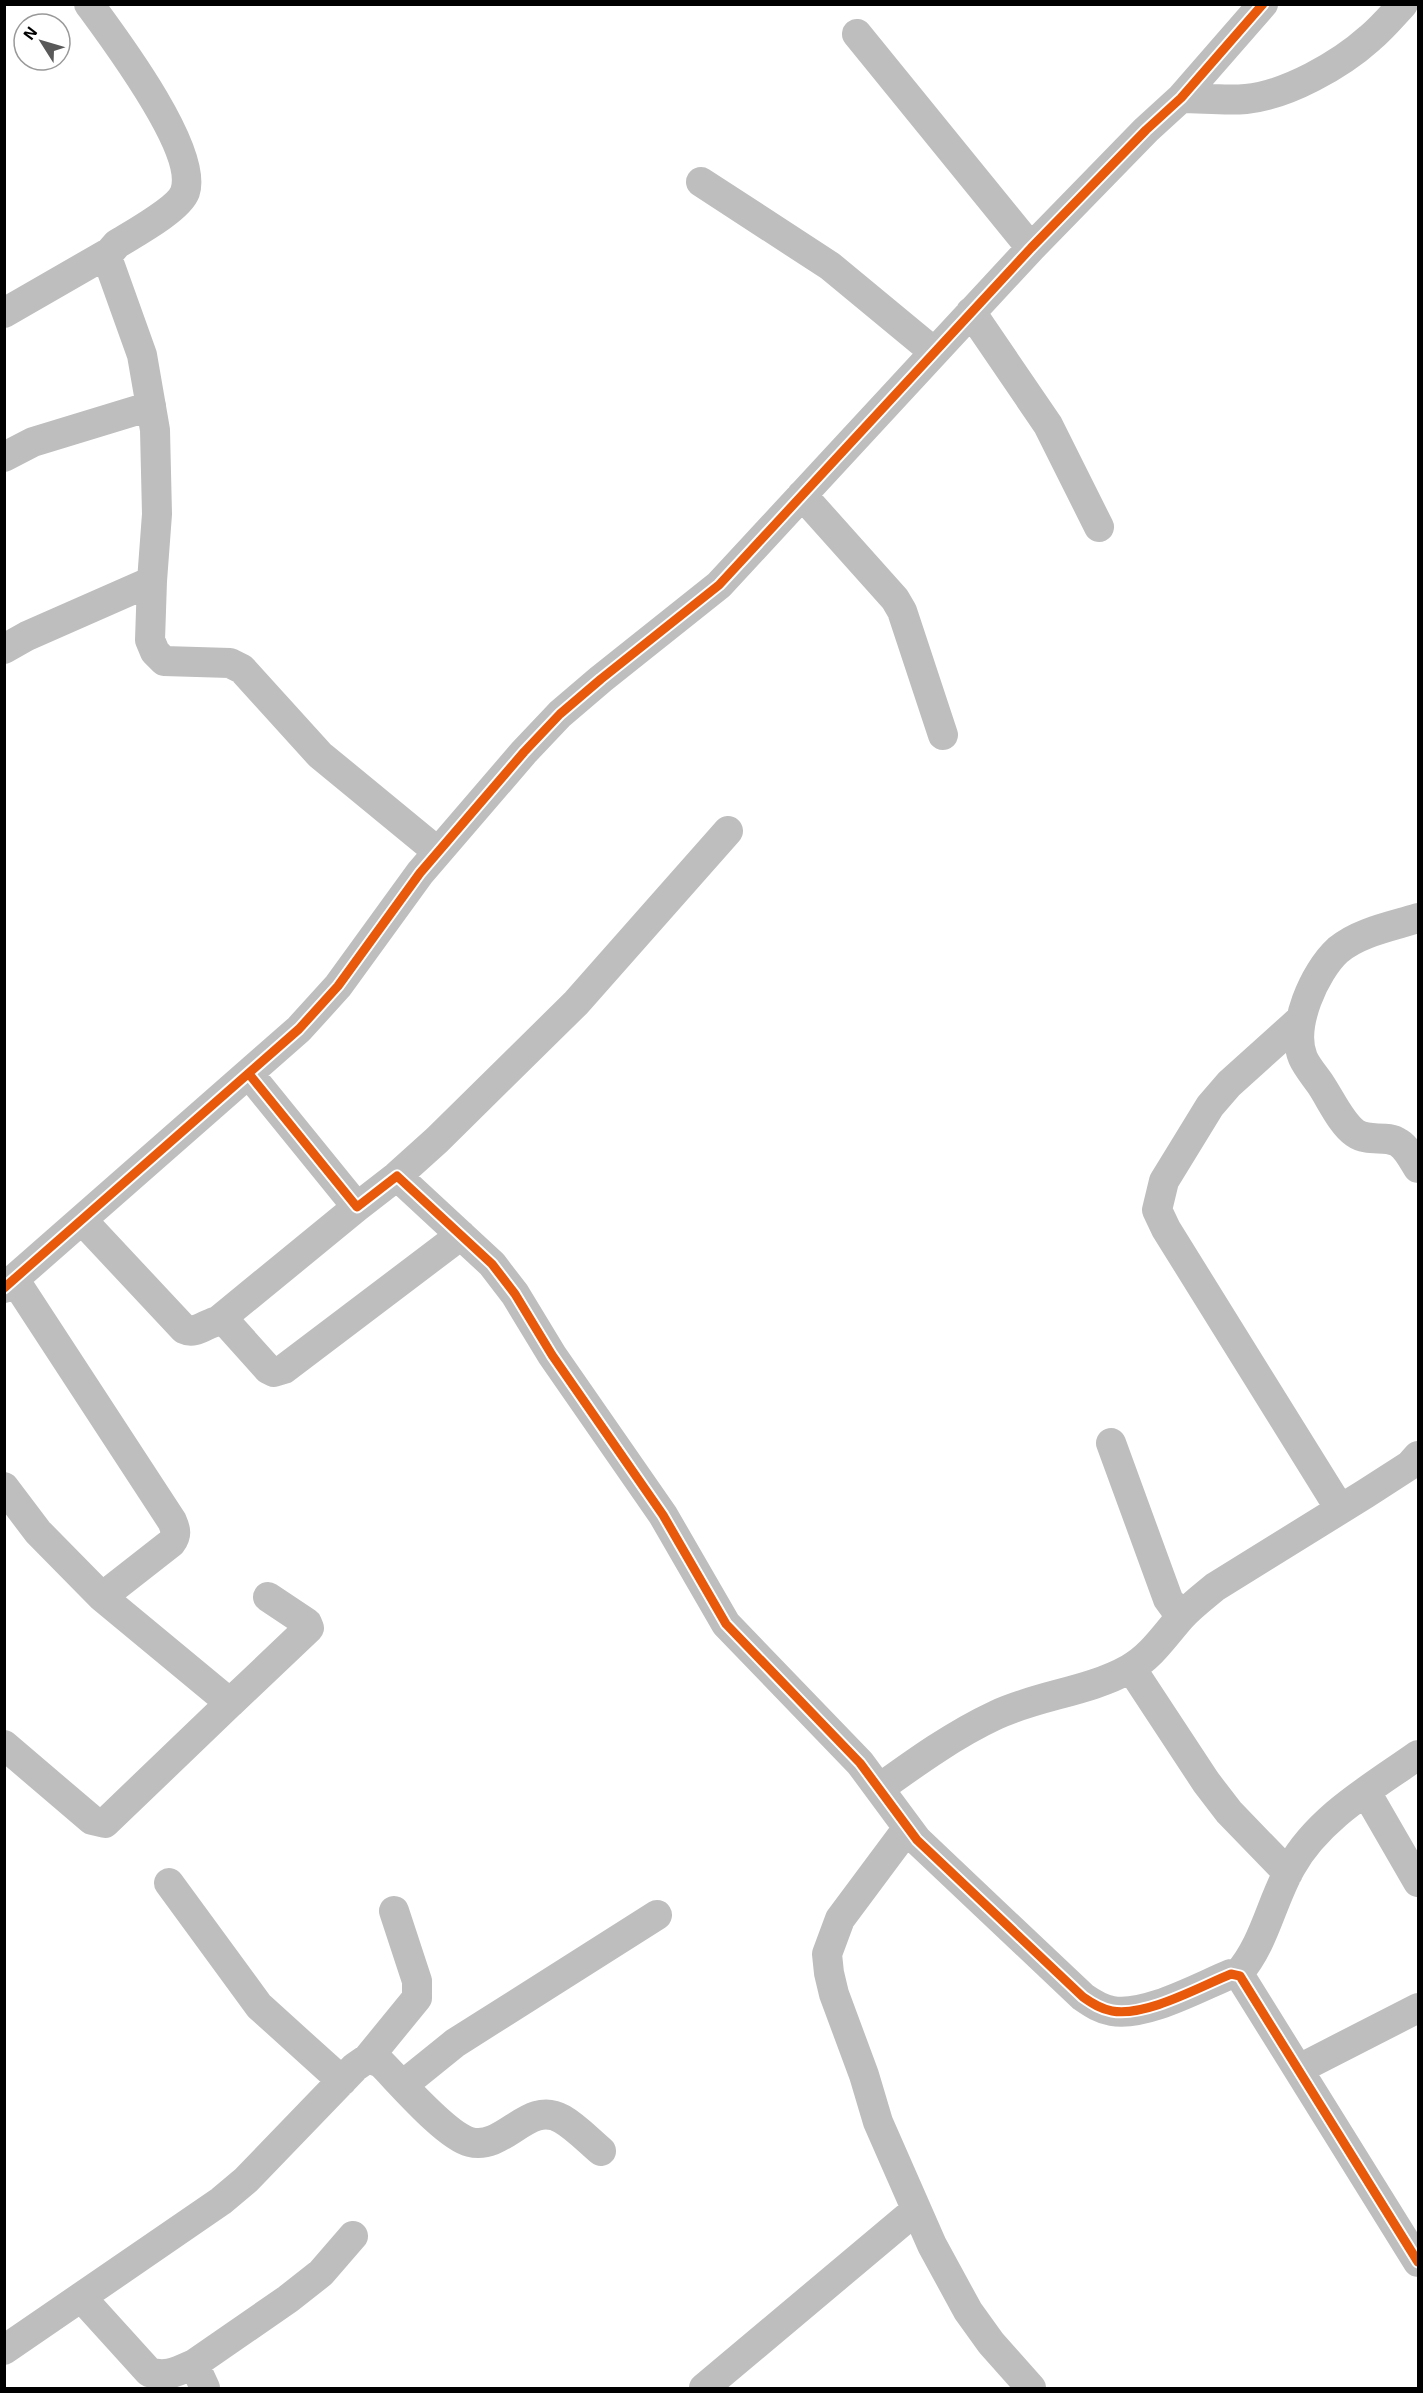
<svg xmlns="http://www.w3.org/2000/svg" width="1423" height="2393" font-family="'Exo 2',sans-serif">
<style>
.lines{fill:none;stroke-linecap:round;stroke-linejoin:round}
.minor{stroke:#bebebe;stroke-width:30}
.cycleway-casing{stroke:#fff;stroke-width:13}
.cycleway{stroke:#e8590c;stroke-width:9}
</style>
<rect width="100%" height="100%" fill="#fff"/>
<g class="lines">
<path class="minor" d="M89 4C114 38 199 151 185 192 179 209 133 234 117 244L110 252 108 260 142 355 155 430 157 514 152 581 150 640 155 652 164 661 230 663 242 669 320 755 438 852
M857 34 1031 248
M1181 98C1202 98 1225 101 1246 99 1287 95 1340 65 1370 38 1382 28 1392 16 1403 4
M701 182 830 266 934 352
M971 312 1048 425 1099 527
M4 313 110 252
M4 457 33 442 151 406
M802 495 895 599 902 611 943 735
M4 649 27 636 152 581
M1418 918C1393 926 1359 932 1338 950 1314 972 1290 1027 1303 1058 1307 1067 1315 1076 1321 1085 1331 1100 1341 1123 1355 1133 1369 1143 1386 1134 1399 1143 1407 1148 1413 1160 1418 1168
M1300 1020 1229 1084 1210 1106 1164 1181 1157 1210 1166 1229 1340 1509
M249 1074 357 1207 397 1176 492 1264 515 1294 552 1355 663 1515 726 1624 860 1763 917 1840 1083 1997C1093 2004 1101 2009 1112 2011 1146 2017 1199 1987 1231 1974L1240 1976 1418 2262
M397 1176 437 1140 576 1003 728 831
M82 1220 184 1329C198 1336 210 1318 225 1321L268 1369 274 1372 284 1369 461 1235
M14 1279 172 1521C176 1530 177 1535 171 1543L102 1597
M4 1288 299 1029 338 986 420 873 524 752 560 714 601 679 719 585 1031 248 1146 130 1181 98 1263 4
M219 1320 357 1207
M1111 1443 1168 1599 1181 1617
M4 1487 38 1532 102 1597 230 1703 105 1823 92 1820 4 1745
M1131 1668 1206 1782 1229 1812 1288 1873
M230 1703 309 1628 307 1623 268 1597
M880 1788C916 1762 955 1734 996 1715 1038 1695 1088 1692 1129 1669 1151 1657 1165 1635 1181 1617 1191 1606 1203 1597 1215 1587L1365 1494 1410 1465 1418 1456
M1366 1792 1418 1882
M907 1829 840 1919 827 1954 829 1973 834 1994 864 2075 878 2122 932 2245 968 2311 991 2343 1031 2388
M169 1883 259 2006 342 2081
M1238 1974C1265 1943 1271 1902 1291 1867 1319 1817 1373 1787 1418 1755
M368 2058 417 1998V1981L394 1911
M1299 2069 1418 2008
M403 2085 455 2043 657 1915
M81 2297 149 2372C166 2378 178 2371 194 2364L205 2388
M4 2350 221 2201 246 2180 355 2067 368 2058 381 2063C400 2082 446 2136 470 2142 505 2151 528 2099 562 2119 576 2127 589 2141 601 2151
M194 2364 288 2299 321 2273 353 2236
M704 2388 916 2210"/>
<g class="cycleway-casing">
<path id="cycleway" d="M249 1074 357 1207 397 1176 492 1264 515 1294 552 1355 663 1515 726 1624 860 1763 917 1840 1083 1997C1093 2004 1101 2009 1112 2011 1146 2017 1199 1987 1231 1974L1240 1976 1418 2262
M4 1288 299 1029 338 986 420 873 524 752 560 714 601 679 719 585 1031 248 1146 130 1181 98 1263 4"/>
</g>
<use href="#cycleway" class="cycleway"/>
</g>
<rect width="1423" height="2393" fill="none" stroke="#000000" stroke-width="12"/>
<g transform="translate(42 42) rotate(307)"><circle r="28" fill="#ffffff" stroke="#999999" stroke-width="1.5"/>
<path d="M0-4.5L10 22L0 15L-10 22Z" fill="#595959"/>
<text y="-9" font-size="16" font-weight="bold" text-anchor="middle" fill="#000000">N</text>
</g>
</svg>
